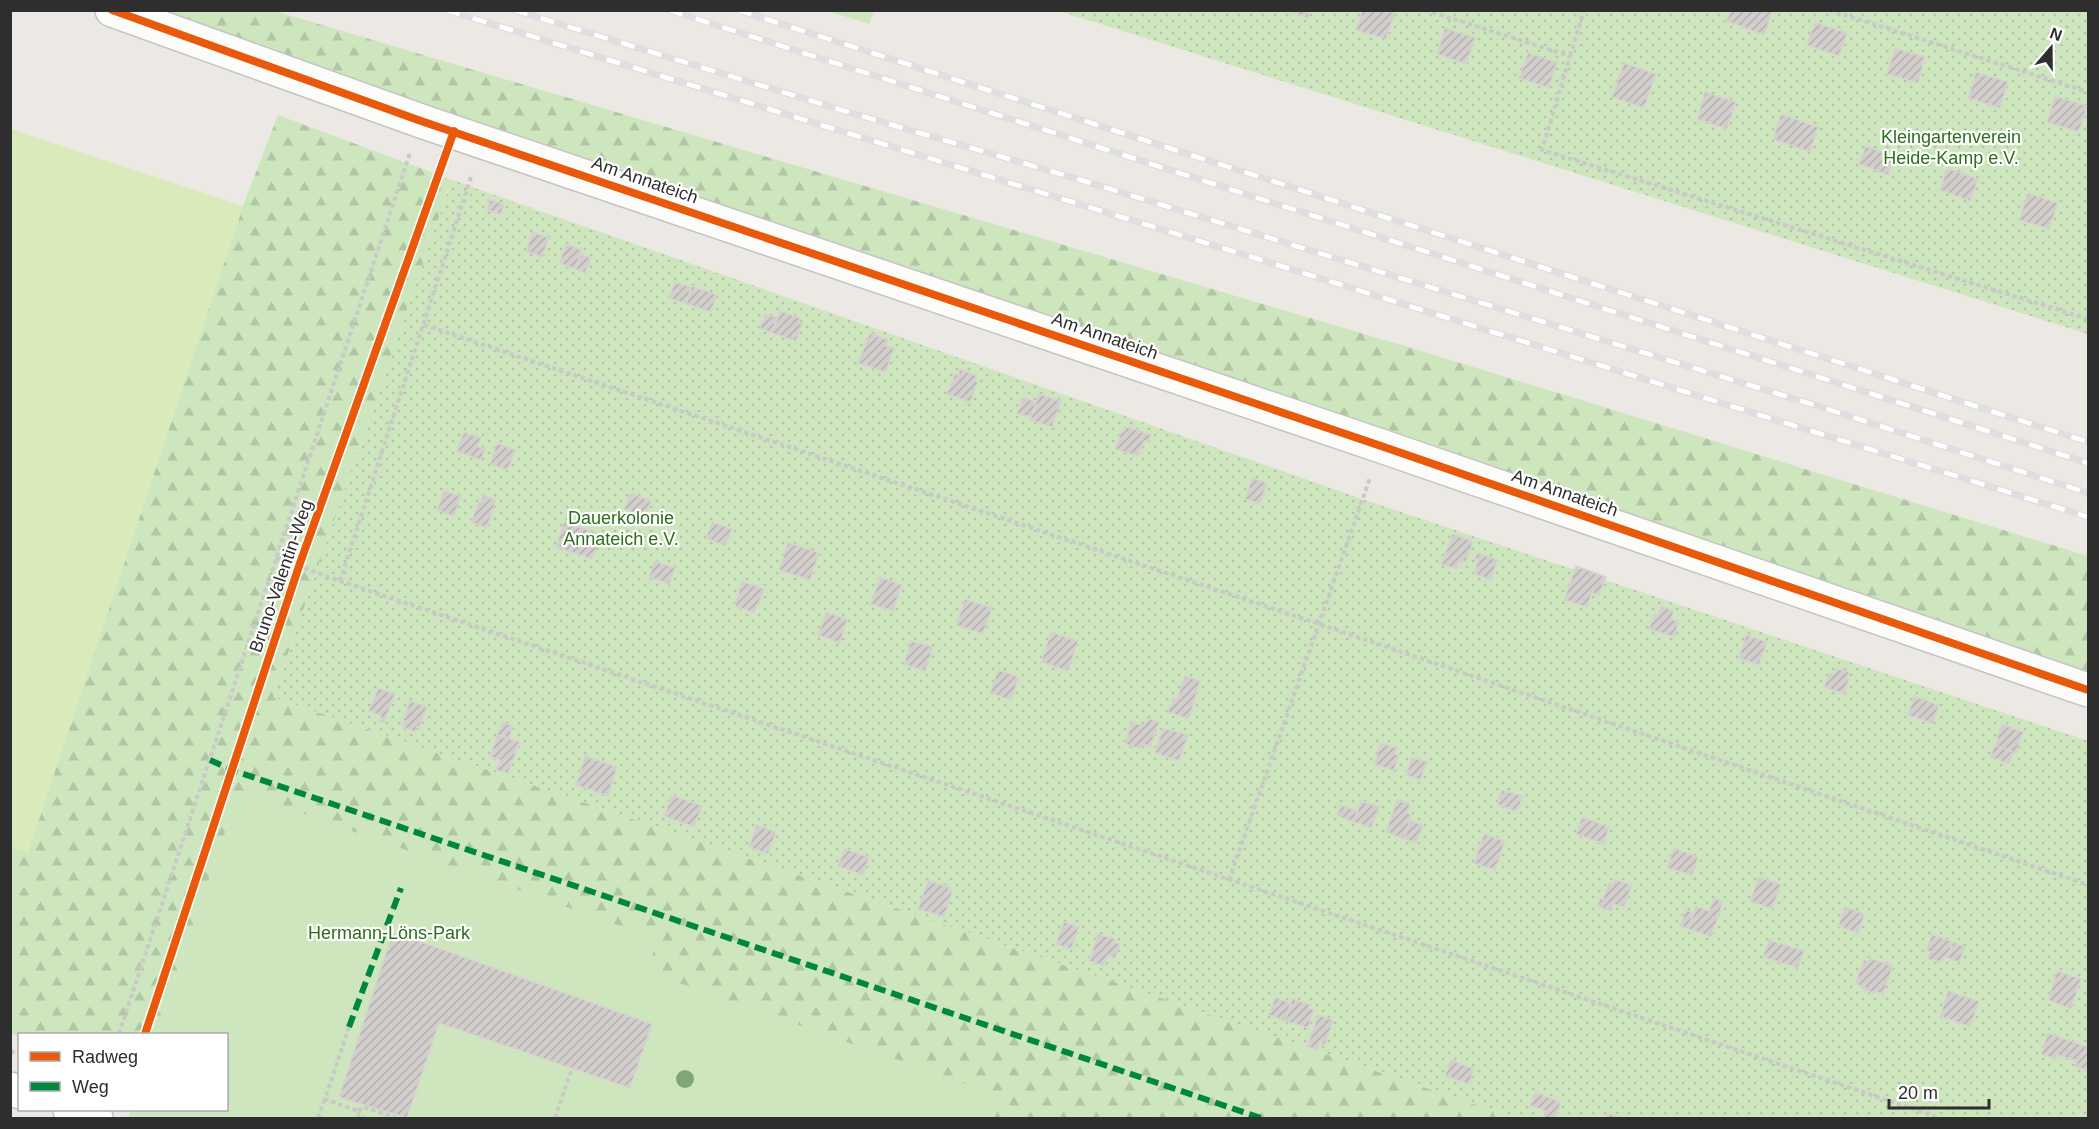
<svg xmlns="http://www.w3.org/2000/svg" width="2099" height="1129" font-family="Helvetica,sans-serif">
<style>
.grass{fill:#cee6be}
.forest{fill:url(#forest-firs)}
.garden{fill:url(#garden-dots)}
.pitch{fill:#d9eabb}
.building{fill:url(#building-hatch);stroke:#d7d4d0;stroke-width:1.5}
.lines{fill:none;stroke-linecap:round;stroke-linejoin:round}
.minor-casing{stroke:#c5c4c5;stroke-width:36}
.path{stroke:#c9c9c8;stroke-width:4;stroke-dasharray:4.5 3;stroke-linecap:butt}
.minor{stroke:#fcfcfb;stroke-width:33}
.rail-casing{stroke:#dfdfe1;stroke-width:7}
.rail{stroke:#fff;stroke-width:4.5;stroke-dasharray:14;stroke-linecap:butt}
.quiet{stroke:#00873e;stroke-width:6;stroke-dasharray:12 6;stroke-linecap:butt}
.cycleway-casing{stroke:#fff;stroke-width:11}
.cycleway{stroke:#e8590c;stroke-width:8}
.tree{fill:#82a575}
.labels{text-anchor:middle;stroke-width:4.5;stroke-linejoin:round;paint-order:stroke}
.park-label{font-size:18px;fill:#2c6e1b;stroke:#fff}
.street-label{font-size:18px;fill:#2e2e2e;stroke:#fff}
</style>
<defs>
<pattern id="forest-firs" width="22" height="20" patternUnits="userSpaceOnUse" patternTransform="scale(1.5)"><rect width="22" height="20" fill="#cee6be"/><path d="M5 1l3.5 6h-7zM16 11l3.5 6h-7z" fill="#b1c6a4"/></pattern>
<pattern id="garden-dots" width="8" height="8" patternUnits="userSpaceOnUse" patternTransform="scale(1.5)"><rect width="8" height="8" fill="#cee6be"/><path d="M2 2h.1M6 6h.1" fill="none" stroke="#b1c6a4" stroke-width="1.8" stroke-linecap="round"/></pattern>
<pattern id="building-hatch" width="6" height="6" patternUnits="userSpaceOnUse" patternTransform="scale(1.5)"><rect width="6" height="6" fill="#d1cecb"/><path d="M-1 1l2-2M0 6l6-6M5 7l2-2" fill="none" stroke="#b4b1af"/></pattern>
</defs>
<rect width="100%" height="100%" fill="#ece8e4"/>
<path class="grass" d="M828 11 874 10V11L869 24Z
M239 791 1515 1118H128L131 1110H226V1034H156Z"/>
<path class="forest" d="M138 11H275L1418 350 2088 556V672Z
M278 115 452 180 273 697 1515 1118H995L983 1090 648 972 657 939 239 791 156 1034H20L19 1036 11 1033V847L28 852 243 206Z"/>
<path class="garden" d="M1059 11H2088V334Z
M452 180 1362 499 2088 741V1118H1515L273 697Z"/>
<path class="pitch" d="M11 129 243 206 28 853 10 847Z"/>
<path class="building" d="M1285 10H1310L1308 18Z
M1363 10 1395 12 1386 39 1356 30Z
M1731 10H1769L1772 12 1764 35 1726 21Z
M1815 22 1847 33 1839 56 1807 45Z
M1445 28 1475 38 1466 64 1437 54Z
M1895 48 1925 57 1918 83 1887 74Z
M1528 53 1557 62 1549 88 1519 78Z
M1624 63 1656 74 1644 108 1612 97Z
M1976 72 2008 82 2000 108 1968 98Z
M1705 92 1736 102 1727 129 1697 119Z
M2055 96 2087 106 2079 132 2047 122Z
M1781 114 1818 127 1810 152 1773 139Z
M1866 146 1894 157 1888 175 1859 164Z
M1947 168 1978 179 1970 201 1940 190Z
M2028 193 2058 203 2049 229 2019 220Z
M490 199 504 204 501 214 487 210Z
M533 232 549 238 542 257 526 251Z
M566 244 582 250 575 269 559 263Z
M581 254 591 258 585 273 575 269Z
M675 282 691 287 686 304 669 298Z
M692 286 717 295 711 312 686 304Z
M780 311 800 318 799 323 802 324 796 341 772 333Z
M765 314 777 317 772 333 760 328Z
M870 333 888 340 886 346 894 348 886 372 858 363Z
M960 369 977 376 975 381 978 382 970 402 947 394 955 374 958 375Z
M1039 394 1061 401 1052 427 1030 420Z
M1023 397 1036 402 1031 418 1017 413Z
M1125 426 1151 435 1148 442 1144 441 1138 456 1115 449 1122 430 1124 431Z
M464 432 481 438 477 446 485 449 481 460 457 451Z
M497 443 515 450 508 470 490 464Z
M1252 478 1267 483 1260 504 1245 499Z
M444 490 461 497 454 516 437 510Z
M630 493 651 501 645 518 624 509Z
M483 495 496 500 487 528 471 522 479 501 481 502Z
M564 522 601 534 592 559 556 547Z
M712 522 732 529 725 546 706 538Z
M1453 534 1473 541 1466 562 1460 560 1457 569 1441 564Z
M788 542 819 553 810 580 779 570Z
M1477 553 1497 560 1491 580 1474 574 1478 560 1475 559Z
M655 561 675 568 669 584 649 577Z
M1576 566 1606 577 1599 595 1592 593 1587 607 1564 600Z
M880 577 902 585 893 611 871 604Z
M742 581 765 589 754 613 735 606Z
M965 599 992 608 983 634 956 625Z
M1661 606 1674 611 1671 619 1679 622 1674 637 1649 629 1655 613 1658 614Z
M826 612 847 619 840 643 818 635Z
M1051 632 1078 641 1068 671 1041 662Z
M1746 635 1767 642 1759 665 1739 658Z
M911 641 933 647 925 671 904 664Z
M1836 668 1849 672 1847 679H1849L1844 694 1824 687 1829 673 1834 674Z
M998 670 1019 677 1011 700 990 693Z
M1185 676 1200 681 1189 719 1168 712 1173 698 1177 699Z
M378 688 395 694 384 723 379 722 381 716 369 711Z
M1914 696 1939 705 1933 724 1908 715Z
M410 701 427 707 419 727 417 726 415 732 403 727 405 721 403 720Z
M1147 718 1159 722 1150 747 1143 744 1141 749 1125 744 1132 722 1144 726Z
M502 722 513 726 509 738 497 735Z
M2002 724 2023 732 2016 753 1995 745Z
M1163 728 1188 735 1179 761 1155 753Z
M497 735 520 742 508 773 496 770 500 760 490 757Z
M1381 743 1397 748 1395 754 1399 755 1394 771 1374 764Z
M1995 745 2013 752 2009 764 1990 757Z
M585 756 617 767 608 796 576 785Z
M1412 757 1427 762 1420 780 1406 775Z
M1502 790 1523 796 1517 812 1497 804Z
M672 795 702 806 694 827 664 816Z
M1397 800 1410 804 1407 813 1412 815 1404 839 1386 832Z
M1361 801 1379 807 1371 828 1354 822Z
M1341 805 1357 811 1354 822 1337 816Z
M1582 817 1609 827 1604 844 1576 834Z
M1410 820 1423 825 1416 843 1404 839Z
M757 825 776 832 768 854 749 847Z
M1484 834 1505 841 1495 870 1474 863Z
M1674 848 1698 857 1692 875 1667 868Z
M845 849 869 857 863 875 838 866Z
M1759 877 1781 885 1772 909 1750 901Z
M1615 879 1632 885 1624 907 1614 904 1611 911 1597 906 1600 898 1603 899 1609 883 1613 884Z
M928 880 949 887 948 889 953 890 944 917 918 909Z
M1714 898 1723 902 1711 937 1688 929 1696 906 1709 911Z
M1845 907 1865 914 1858 933 1838 926Z
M1686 910 1694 913 1688 929 1680 926Z
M1064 922 1079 927 1071 949 1056 944Z
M393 932 652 1024 630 1088 439 1023 407 1118 339 1097Z
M1098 934 1115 939 1114 942 1120 944 1115 958 1108 956 1104 966 1089 961Z
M1932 934 1953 942 1947 958 1944 957 1942 962 1927 959 1930 952 1926 951Z
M1769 940 1804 951 1798 968 1763 957Z
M1953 942 1965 947 1959 962 1947 958Z
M1869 958 1893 966 1883 994 1874 991V993L1864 990 1865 987 1855 984 1864 960 1868 961Z
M2057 971 2081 979 2071 1009 2048 1000Z
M1948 991 1979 1001 1970 1027 1940 1016Z
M1275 997 1291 1003 1285 1021 1269 1015Z
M1292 999 1311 1005 1310 1008 1314 1010 1308 1028 1285 1021Z
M1318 1015 1333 1020 1325 1045 1320 1043 1317 1050 1307 1047Z
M2048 1033 2088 1047V1071L2075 1066 2077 1061 2057 1055 2055 1059 2041 1054Z
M1451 1060 1474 1069 1469 1084 1445 1076Z
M1535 1092 1561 1102 1555 1118H1543L1545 1111 1530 1105Z
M1608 1113 1620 1117V1118H1606Z"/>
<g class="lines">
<g class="minor-casing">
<path id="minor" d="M112 10 421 121 1381 446 2088 690
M10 1089 20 1092
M70 1110 96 1118"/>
</g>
<path class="path" d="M1425 10 1570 56 1542 150 2088 319
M1829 10 2088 92
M1570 56 1584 10
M424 325 1319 624 2088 885
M276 558 340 581 1940 1118
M340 581 472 174
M1229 880 1370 478
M349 1027 325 1099 358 1111 359 1116 365 1118
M119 1034 410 153
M10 1051 20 1054
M358 1111 364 1107 396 1118
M318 1118 325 1099
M555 1118 572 1068"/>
<use href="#minor" class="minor"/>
<g class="rail-casing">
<path id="rail" d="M446 10 1255 258 2088 517
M514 10 848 112 1071 177 1821 407 2088 493
M669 10 2088 463
M738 10 2088 442"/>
</g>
<use href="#rail" class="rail"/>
<path class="quiet" d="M210 760 232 770 1261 1118
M349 1027 401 888"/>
<g class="cycleway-casing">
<path id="cycleway" d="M112 10 421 121 1381 446 2088 690
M145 1034 299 566 454 131"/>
</g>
<use href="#cycleway" class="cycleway"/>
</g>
<circle class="tree" cx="685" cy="1079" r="9"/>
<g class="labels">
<g class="park-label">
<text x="1951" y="143">Kleingartenverein<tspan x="1951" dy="21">Heide-Kamp e.V.</tspan></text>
<text x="621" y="524">Dauerkolonie<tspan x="621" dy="21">Annateich e.V.</tspan></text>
<text x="389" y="939">Hermann-Löns-Park</text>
</g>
<g class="street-label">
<text transform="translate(645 180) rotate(19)" y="6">Am Annateich</text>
<text transform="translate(1105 336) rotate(19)" y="6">Am Annateich</text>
<text transform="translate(1565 493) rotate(19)" y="6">Am Annateich</text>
<text transform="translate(281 576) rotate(-71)" y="6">Bruno-Valentin-Weg</text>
</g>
</g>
<rect width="2099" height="1129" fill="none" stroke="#2e2e2e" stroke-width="24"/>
<rect x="18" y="1033" width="210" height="78" fill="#ffffff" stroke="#ababab" stroke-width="1.5"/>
<rect x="30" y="1052" width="30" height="9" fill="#e8590c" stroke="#ababab" stroke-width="1.5"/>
<text x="72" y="1063" font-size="18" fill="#2e2e2e">Radweg</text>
<rect x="30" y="1082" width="30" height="9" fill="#00873e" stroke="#ababab" stroke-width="1.5"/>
<text x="72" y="1093" font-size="18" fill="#2e2e2e">Weg</text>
<g transform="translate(2051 48) rotate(20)" stroke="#ffffff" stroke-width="4.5" paint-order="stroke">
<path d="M0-4.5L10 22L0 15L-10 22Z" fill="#2e2e2e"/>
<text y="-9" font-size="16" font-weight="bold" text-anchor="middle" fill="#2e2e2e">N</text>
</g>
<path d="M1889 1099v9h100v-9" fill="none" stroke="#2e2e2e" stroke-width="3"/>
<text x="1898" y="1099" font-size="18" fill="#2e2e2e" stroke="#ffffff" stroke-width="4.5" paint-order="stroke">20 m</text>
</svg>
